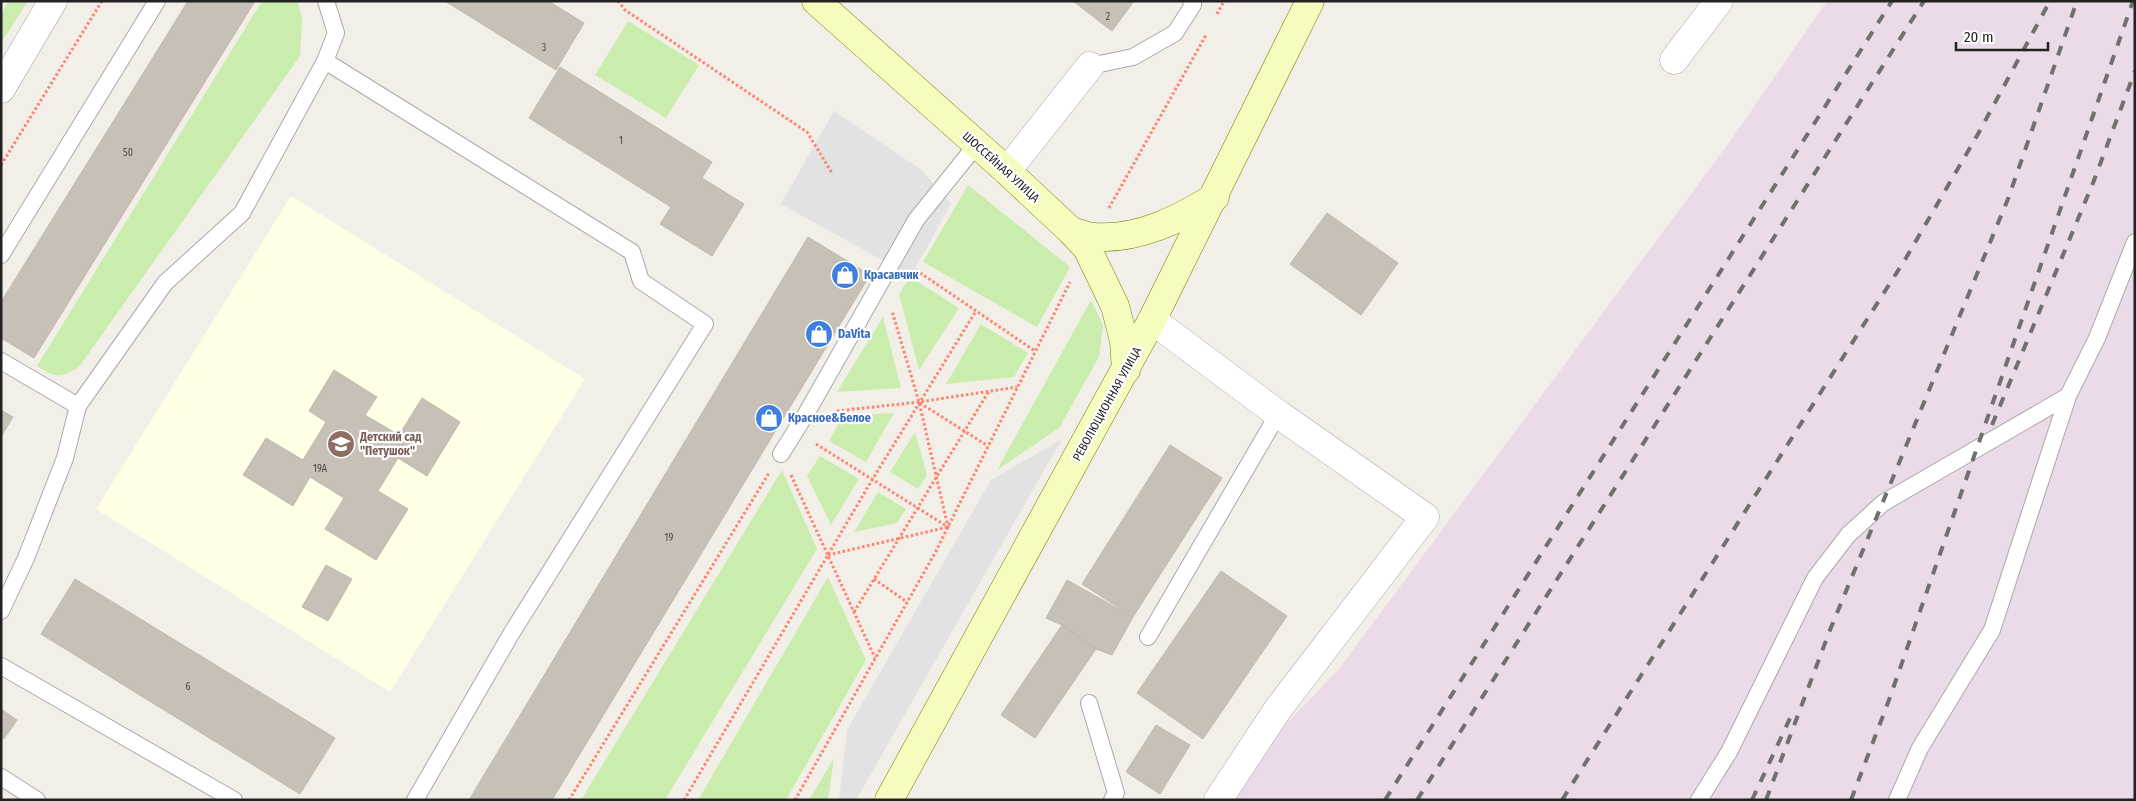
<svg xmlns="http://www.w3.org/2000/svg" width="2136" height="801" font-family="'Fira Sans Condensed',sans-serif">
<style>
.industrial{fill:#ebdae7}
.education{fill:#feffe5}
.grass{fill:#caedae}
.parking{fill:#e2e2e2}
.building{fill:#c7c0b7;stroke:#c5b7aa}
.lines{fill:none;stroke-linecap:round;stroke-linejoin:round}
.service-casing{stroke:#a9a9a9;stroke-width:18}
.minor-casing{stroke:#a9a9a9;stroke-width:29}
.secondary-casing{stroke:#6d8101;stroke-width:29}
.path{stroke:#ff836d;stroke-width:3;stroke-dasharray:2.5 2.5;stroke-linecap:butt}
.service{stroke:#fff;stroke-width:16}
.minor{stroke:#fff;stroke-width:28}
.secondary{stroke:#f6fcbd;stroke-width:28}
.rail{stroke:#707070;stroke-width:4;stroke-dasharray:10 10;stroke-linecap:butt}
.labels{text-anchor:middle;stroke-width:4.5;stroke-linejoin:round;paint-order:stroke}
.number-label{font-size:10px;fill:#4b4a47}
.street-label{font-size:12px;fill:#222;stroke:#fff}
.shop-label{font-size:12px;font-weight:bold;fill:#366cbe;stroke:#fff;text-anchor:start}
.education-label{font-size:12px;font-weight:bold;fill:#785e54;stroke:#fff;text-anchor:start}
</style>
<rect width="100%" height="100%" fill="#f2efe8"/>
<path class="industrial" d="M1827 1H2135V800H1213L1339 669 1731 140Z"/>
<path class="education" d="M291 196 585 379 390 692 96 509Z"/>
<path class="grass" d="M9 1H28L1 43V14Z
M262 1H298L302 20 300 56 79 367C59 378 57 379 37 366Z
M628 21 699 65 666 118 595 75Z
M968 185 1070 267 1037 327 923 262Z
M910 277 959 308 919 370 899 294Z
M1091 300 1103 325 1099 357 1059 428 997 470Z
M883 317 901 388 837 392Z
M981 324 1028 353 1014 377 946 384Z
M894 413 866 462 829 441 843 416Z
M915 432 927 475 918 489 890 472Z
M820 456 859 479 831 525 807 476Z
M782 470 817 549 665 800H581Z
M878 492 906 509 897 523 854 532Z
M828 577 866 660 786 800H698Z
M834 758 828 800H809Z"/>
<path class="parking" d="M834 111 923 171 951 204 911 276 781 204Z
M1062 439 856 800H839L847 730 991 480Z"/>
<path class="building" d="M188 1H255L34 358 1 338V302Z
M445 1H548L584 23 556 70Z
M1073 1H1134L1112 31Z
M560 67 712 162 702 178 744 204 712 256 660 224 671 207 529 118Z
M1327 213 1398 263 1361 315 1290 264Z
M808 237 870 275 552 800H469Z
M334 370 377 397 365 415 399 435 422 398 460 422 427 476 398 458 378 491 408 509 376 560 325 529 344 498 310 477 293 506 243 475 266 438 303 460 326 422 309 411Z
M1 410 13 417 1 437Z
M1170 445 1222 478 1133 617 1082 584Z
M326 565 352 579 328 621 302 607Z
M1221 571 1287 616 1203 739 1137 693Z
M75 579 335 738 300 794 41 634Z
M1067 580 1133 617 1112 655 1096 649 1062 625 1046 618Z
M1062 625 1096 649 1035 738 1001 715Z
M1 709 17 720 4 739 1 737Z
M1156 725 1190 745 1160 794 1126 772Z"/>
<g class="lines">
<g class="service-casing">
<path id="service" d="M325 61 336 33 326 1
M1090 66 1133 57 1175 33 1193 5 1191 1
M1 255 157 1
M1 361 78 406 165 283 242 213 325 61 632 252 641 281 705 324 511 634 415 800
M781 454 806 414 916 220 977 144
M1 611 26 558 65 458 78 406
M1148 637 1278 414
M1 666 234 800
M1089 703 1116 793 1112 800
M1 777 37 800
M1699 800 1729 752 1815 578 1848 535 1883 503 2068 396 2097 338 2135 242
M1897 800 1920 748 1992 630 2068 396"/>
</g>
<g class="minor-casing">
<path id="minor" d="M1674 60 1719 1
M1 89 53 1
M1007 171 1090 66
M1152 320 1278 414 1425 517 1278 709 1218 800"/>
</g>
<g class="secondary-casing">
<path id="secondary" d="M816 1 1007 171 1071 231 1087 248 1115 306 1124 341 1126 370
M1071 231C1079 233 1087 237 1094 237 1138 240 1178 220 1215 197
M889 800 1152 320 1310 1"/>
</g>
<path class="path" d="M618 1 625 10 807 132 832 173
M1217 14 1224 1
M1 165 102 1
M1109 208 1206 35
M916 270 1035 351
M920 403 988 446
M837 411 919 402 1017 387
M816 444 948 527 919 402 892 311
M791 475 875 658
M828 555 948 527
M874 579 907 602
M854 612 989 391
M569 800 769 473
M684 800 872 480 976 311
M795 800 935 553 1070 282"/>
<use href="#service" class="service"/>
<use href="#minor" class="minor"/>
<use href="#secondary" class="secondary"/>
<path class="rail" d="M1992 425 2093 183 2135 71
M1385 800 1892 1
M1417 800 1924 1
M1562 800 1906 258 1978 134 2050 1
M1752 800 1792 714
M1766 800 1830 630 2008 199 2077 1
M1851 800 1889 700 2133 1"/>
</g>
<defs>
<g id="shop-disc" transform="scale(1.4375)"><circle r="9.5" fill="#3f7fe0" stroke="#fff"/><path d="M-5-2.5h2.3a2.7 3.5 0 0 1 5.4 0H5L5.5 6h-11ZM-1.5-2.5h3a1.5 2.3 0 0 0-3 0Z" fill="#fff"/></g>
<g id="school-disc" transform="scale(1.4375)"><circle r="9.5" fill="#8d6e63" stroke="#fff"/><path d="M0-5L7-2L0 1L-7-2ZM-4 1L0 2.5L4 1V4Q0 6-4 4Z" fill="#fff"/></g>
</defs>
<g fill-rule="evenodd">
<use href="#shop-disc" x="845" y="275"/>
<use href="#shop-disc" x="819" y="334"/>
<use href="#shop-disc" x="769" y="418"/>
<use href="#school-disc" x="341" y="444"/>
</g>
<g class="labels">
<g class="number-label">
<text x="1108" y="20">2</text>
<text x="544" y="51">3</text>
<text x="621" y="144">1</text>
<text x="128" y="156">50</text>
<text x="320" y="472">19А</text>
<text x="669" y="541">19</text>
<text x="188" y="690">6</text>
</g>
<g class="street-label">
<text transform="translate(1001 167) rotate(42)" y="4">ШОССЕЙНАЯ УЛИЦА</text>
<text transform="translate(1107 404) rotate(-61)" y="4">РЕВОЛЮЦИОННАЯ УЛИЦА</text>
</g>
<g class="shop-label">
<text x="864" y="279">Красавчик</text>
<text x="838" y="338">DaVita</text>
<text x="788" y="422">Красное&amp;Белое</text>
</g>
<g class="education-label">
<text x="360" y="441">Детский сад<tspan x="360" dy="14">"Петушок"</tspan></text>
</g>
</g>
<rect width="2136" height="801" fill="none" stroke="#222222" stroke-width="5"/>
<path d="M1956 42v8h92v-8" fill="none" stroke="#222222" stroke-width="2.5"/>
<text x="1964" y="42" font-size="15" fill="#222222" stroke="#ffffff" stroke-width="4" paint-order="stroke">20 m</text>
</svg>
